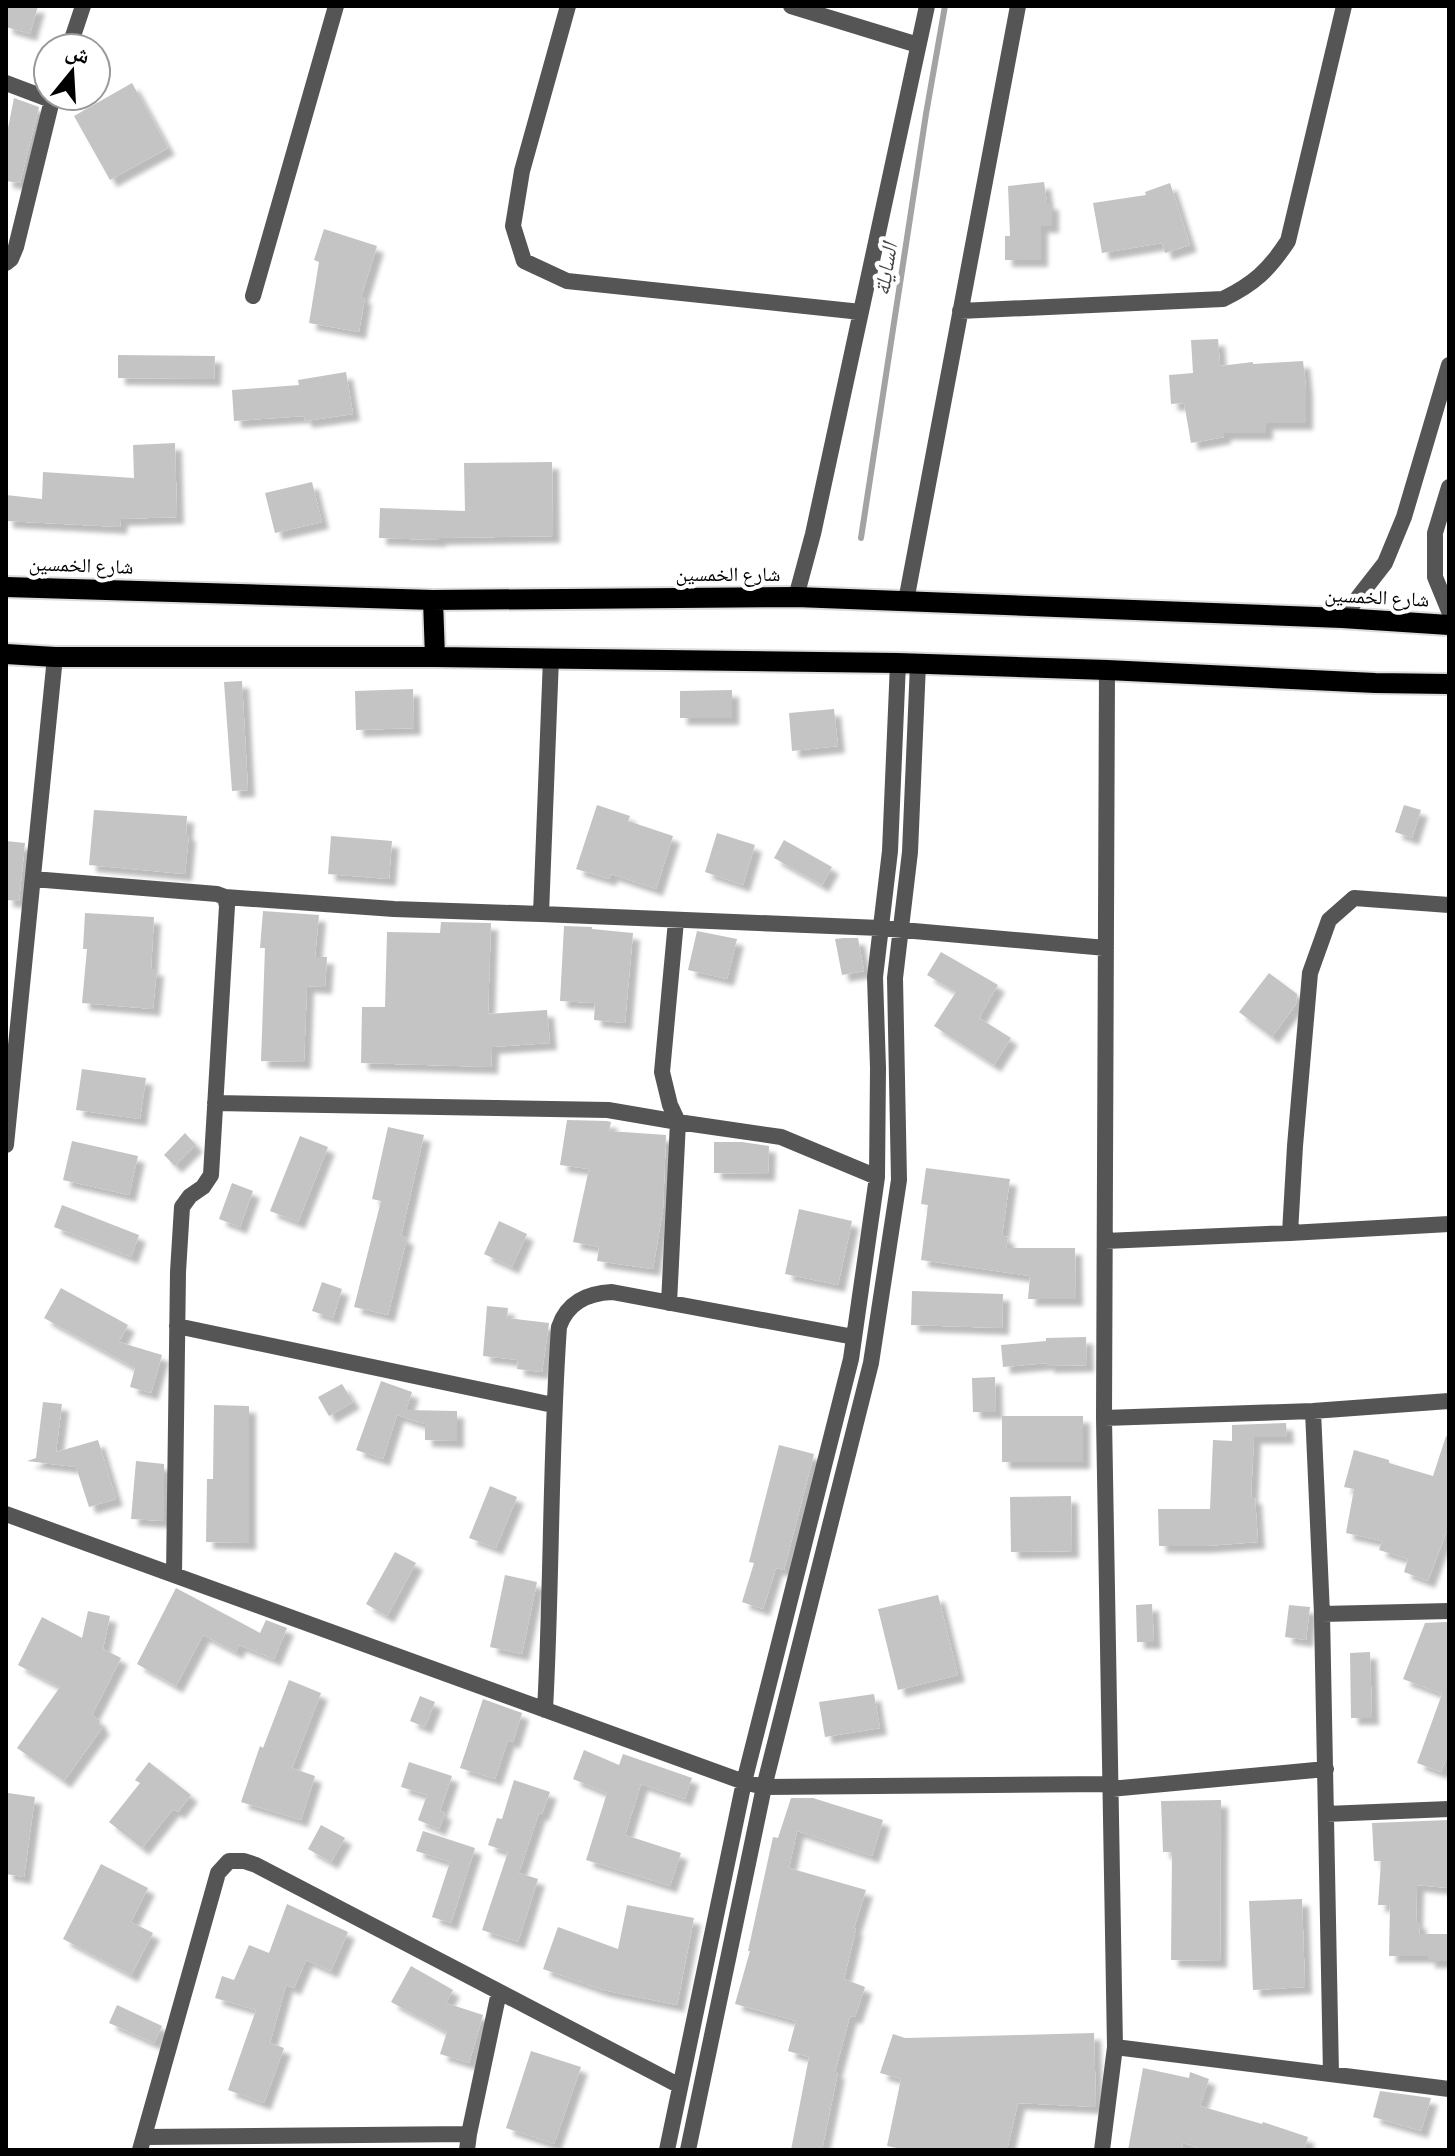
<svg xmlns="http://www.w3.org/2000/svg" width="1455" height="2156" font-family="Manrope,'Noto Naskh Arabic',sans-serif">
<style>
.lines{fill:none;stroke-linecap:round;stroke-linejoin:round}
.stream{stroke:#a3a3a3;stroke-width:6}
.building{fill:#c4c4c4;filter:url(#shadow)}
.primary-casing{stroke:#dbdbdb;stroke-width:24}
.minor{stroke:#555;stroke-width:16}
.primary{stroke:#000;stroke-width:20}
.labels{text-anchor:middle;stroke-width:8;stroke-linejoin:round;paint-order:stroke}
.street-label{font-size:20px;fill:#000;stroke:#fff}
.water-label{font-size:22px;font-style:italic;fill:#444;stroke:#fff}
</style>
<defs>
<filter id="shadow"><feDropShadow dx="7" dy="7" stdDeviation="2" flood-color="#0004"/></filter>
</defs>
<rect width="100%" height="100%" fill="#fff"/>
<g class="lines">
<path class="stream" d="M861 538 926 114 945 6"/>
</g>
<path class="building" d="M6 6H38L30 34 6 27Z
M132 83 168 148 110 180 74 116Z
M14 98 39 107 20 183 6 181V138Z
M1044 182 1047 203H1052V226H1041V260H1005V236H1010L1008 186Z
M1170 183 1190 245 1165 253 1162 243 1102 253 1093 203 1146 195 1145 192Z
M324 229 377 246 361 297H365L359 332 309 323 319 262 314 260Z
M1218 339 1220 366 1253 362V364L1303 361 1306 388V423H1266V433H1224V437L1191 443 1184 403 1171 404 1169 375 1193 373 1191 340Z
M118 355 215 356 214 379 118 378Z
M346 372 353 414 305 421 304 416 234 421 232 390 299 385 298 380Z
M175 443 177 517 121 519 120 527 6 521V495L42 499 43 472 134 478 133 445Z
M552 462 553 536 439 538V540L379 538 380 508 465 511 464 463Z
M312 482 322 522 275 533 265 493Z
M242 681 248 790 232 791 224 682Z
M413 689 414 728 356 730 355 691Z
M732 690V718H680V691Z
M834 709 838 746 792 751 789 713Z
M597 805 630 816 628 821 673 836 656 889 611 874 609 879 576 869Z
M1404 805 1421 810 1412 838 1395 832Z
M94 810 187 816 186 834H189L185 874 89 865Z
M717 833 755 845 743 885 705 872Z
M331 836 392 841 389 879 328 874Z
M784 840 832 867 822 885 774 858Z
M6 841 25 843 19 901 6 900Z
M263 911 319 915 315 957H327L325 987 307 986 304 1062 261 1061 265 948H260Z
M85 913 154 917 151 969H157L153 1009 82 1003 87 949H83Z
M441 922 491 923 488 1014 547 1010 550 1043 492 1047 491 1067 361 1063 362 1007H385L387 932 440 933Z
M564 926 592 927V929L633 933 625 1023 594 1020 595 1003 560 1001Z
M697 931 737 939 727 979 688 970Z
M844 938H858L864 971 842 975 835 939Z
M941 952 998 985 979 1018 1011 1038 994 1065 934 1026 956 992 927 975Z
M1269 973 1297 994 1296 1004 1272 1037 1239 1012Z
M82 1069 146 1078 140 1119 76 1110Z
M567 1120 607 1121 611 1122 609 1131 666 1135 663 1209 653 1269 597 1261 599 1247 573 1242 589 1169 560 1165Z
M388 1127 424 1135 401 1236 407 1238 388 1315 354 1307 381 1201 372 1199Z
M185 1133 196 1145 175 1166 164 1155Z
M300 1136 328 1147 298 1222 270 1211Z
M72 1141 138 1156 129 1195 63 1180Z
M714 1142H742L769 1146 768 1174 714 1173Z
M926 1168 1010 1179 1002 1236 1008 1237 1006 1248H1075L1076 1299H1028L1030 1276 921 1260 928 1205 921 1204Z
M232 1183 253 1191 240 1227 219 1219Z
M62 1205 139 1235 131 1257 54 1227Z
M799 1209 852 1221 838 1285 785 1274Z
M499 1221 527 1234 512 1267 484 1254Z
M322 1282 342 1289 333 1318 312 1311Z
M61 1288 128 1325 119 1342 162 1355 151 1393 130 1387 135 1368 44 1318Z
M912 1291 1003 1294 1002 1328 911 1325Z
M487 1306 508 1308 507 1318 549 1323 542 1372 517 1369 518 1360 483 1356Z
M1086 1337 1087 1365 1047 1366V1363L1003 1367 1001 1345 1046 1341V1338Z
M995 1377 996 1412H973L972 1378Z
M381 1381 412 1392 406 1410 457 1411V1441L425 1440V1424L397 1415 383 1459 356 1450Z
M342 1384 353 1402 329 1416 318 1397Z
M43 1402 62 1404 56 1452 98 1440 116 1499 89 1507 76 1467 27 1461 36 1458Z
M214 1405 249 1406V1543L206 1542 207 1479H213Z
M1002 1416H1083V1462H1002Z
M1286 1423 1287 1437H1254L1251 1497H1255L1258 1542 1205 1546H1159L1158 1509H1210L1213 1440 1232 1441V1425Z
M1446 1436 1449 1437V1525L1428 1581 1404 1572 1408 1559 1379 1550 1382 1541 1346 1533 1354 1489 1344 1487 1354 1450 1389 1460V1463L1433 1476Z
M779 1445 814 1454 784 1570 776 1568 763 1609 742 1602 754 1563 749 1562Z
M136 1461 164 1464V1521L131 1519Z
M490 1486 517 1497 496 1548 469 1538Z
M1071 1496 1072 1551 1011 1552 1010 1497Z
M395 1552 416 1563 387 1616 366 1604Z
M505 1575 537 1582 522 1654 490 1647Z
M176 1588 260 1633 266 1620 287 1628 274 1659 239 1645 236 1652 203 1635 176 1686 137 1664Z
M938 1595 958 1675 898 1690 878 1609Z
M1152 1604 1154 1642H1137L1136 1605Z
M1289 1605 1310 1607 1306 1640 1285 1637Z
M88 1611 110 1616 103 1649 121 1658 92 1715 100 1721 99 1724 103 1727 64 1781 17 1748 60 1687 18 1665 42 1617 82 1638Z
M1446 1622 1449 1623V1750L1441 1772 1417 1763 1442 1694 1403 1679 1425 1623Z
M1370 1652 1372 1718H1351L1350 1653Z
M289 1680 321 1693 292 1768 315 1776 301 1820 241 1802 260 1746 263 1748Z
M874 1694 880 1728 825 1737 819 1702Z
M420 1696 435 1702 425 1727 410 1721Z
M483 1699 522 1713 513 1742 508 1740 495 1779 460 1768Z
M584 1750 619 1765 623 1754 692 1778 685 1799 641 1784 625 1835 681 1853 670 1886 586 1860 607 1793 573 1779Z
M149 1762 191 1795 178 1812 173 1809 142 1848 109 1822 140 1783 135 1780Z
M409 1762 452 1776 440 1811 445 1813 439 1829 418 1820 427 1795 401 1787Z
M514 1780 550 1792 542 1814 539 1813 519 1873 538 1879 518 1942 482 1930 508 1852 488 1845 497 1818 502 1819Z
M8 1793 35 1797 24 1877 6 1874V1808Z
M791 1798H813L883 1820 872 1856 797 1831 789 1868 866 1890 854 1928 856 1929 844 1979 865 1987 855 2017 850 2016 835 2072H838L822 2150H791L809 2057 788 2051 796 2021 735 2004 750 1951H748L773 1837 778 1838Z
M1221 1800 1220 1961 1171 1960 1172 1852H1163L1161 1801Z
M1449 1820V1888L1417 1885 1416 1922H1420L1419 1934H1449V1961H1428V1956H1389L1390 1905H1378L1381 1861H1374L1372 1823Z
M321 1825 345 1838 331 1862 308 1849Z
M423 1831 475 1848 451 1923 432 1917 450 1862 416 1851Z
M101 1864 148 1888 131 1922 153 1933 131 1975 63 1939Z
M1302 1899 1305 1987 1253 1990 1249 1901Z
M287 1904 348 1932 331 1971 306 1960 294 1988 286 1985 270 2043 284 2048 264 2103 228 2090 256 2010 215 1998 222 1976 234 1980 249 1945 269 1953Z
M627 1905 694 1918 677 2005 603 1990 543 1969 558 1927 618 1949Z
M411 1966 453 1990 446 2003 483 2015 469 2063 440 2054 447 2032 391 2002Z
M117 2005 162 2026 154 2043 109 2023Z
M1094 2033 1096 2107 1018 2103 1007 2150H907L887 2146 901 2079 880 2073 893 2034 905 2038Z
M531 2051 581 2067 554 2144 506 2128Z
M1143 2068 1189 2078 1190 2072 1209 2079 1200 2106 1262 2124 1263 2122 1308 2137 1304 2150H1205L1183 2143 1182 2150H1128Z
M1380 2091 1431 2098 1421 2131 1373 2117Z"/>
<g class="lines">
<g class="primary-casing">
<path id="primary" d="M6 587 433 600 796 597 1342 618 1449 625
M433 600 435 657
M6 654 55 657H435L898 663 1107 670 1375 683 1449 684"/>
</g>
<path class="minor" d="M568 6 522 171 513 226 524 261 567 281 861 312
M791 6 918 45
M69 48 83 6
M6 83 51 100
M6 263 11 259 16 247 53 96
M253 296 336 6
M960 311 1223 299C1254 284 1269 270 1288 241L1344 6
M1449 487 1435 533V577L1449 611
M796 597 813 534 927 6
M906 601 1018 6
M1342 618 1385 563 1404 517 1449 365
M33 879 217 894 225 897 227 906 211 1175 203 1187 190 1196 182 1207 178 1272 174 1575
M225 897 394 909 541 914 551 658
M541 914 880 928 1106 948
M215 1103 608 1110 678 1122 781 1137 877 1177
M6 1145 55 657
M1290 1233 1449 1224
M1105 1241 1290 1233 1295 1146 1310 973 1329 920 1354 898 1449 905
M669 1303 678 1122 670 1105 662 1072 676 921
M177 1326 553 1405
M1313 1411 1322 1614 1331 2074
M1104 1418 1313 1411 1449 1401
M6 1514 744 1782 764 1787 1109 1784
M1322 1614 1449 1611
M545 1710C552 1582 550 1455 559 1327 567 1303 587 1293 612 1292L854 1337
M1110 1789 1326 1769
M1326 1814 1449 1809
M1115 2047 1449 2089
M469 2134 499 1992
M145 2137 469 2134 467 2150
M140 2150 218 1873 229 1861H244L256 1865 680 2086
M667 2150 744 1782 851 1359 877 1177 878 1068 875 977 890 851 898 663
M688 2150 764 1787 871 1363 899 1180 895 978 910 852 918 664
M1102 2150 1115 2047 1104 1418 1107 670"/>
<use href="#primary" class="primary"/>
</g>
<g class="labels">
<g class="street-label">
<text transform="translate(81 565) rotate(2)" y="7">شارع الخمسين</text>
<text x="728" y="581">شارع الخمسين</text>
<text transform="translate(1377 597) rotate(3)" y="7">شارع الخمسين</text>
</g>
<g class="water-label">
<text transform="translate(885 269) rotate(-81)" y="8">السايلة</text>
</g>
</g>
<rect width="1455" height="2156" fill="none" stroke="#000000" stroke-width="16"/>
<g transform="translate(72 72) rotate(18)"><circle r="38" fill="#ffffff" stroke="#999999" stroke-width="2"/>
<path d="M0-6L14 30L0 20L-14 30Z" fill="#000000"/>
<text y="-12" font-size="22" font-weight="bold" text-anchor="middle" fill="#000000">ش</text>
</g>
</svg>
